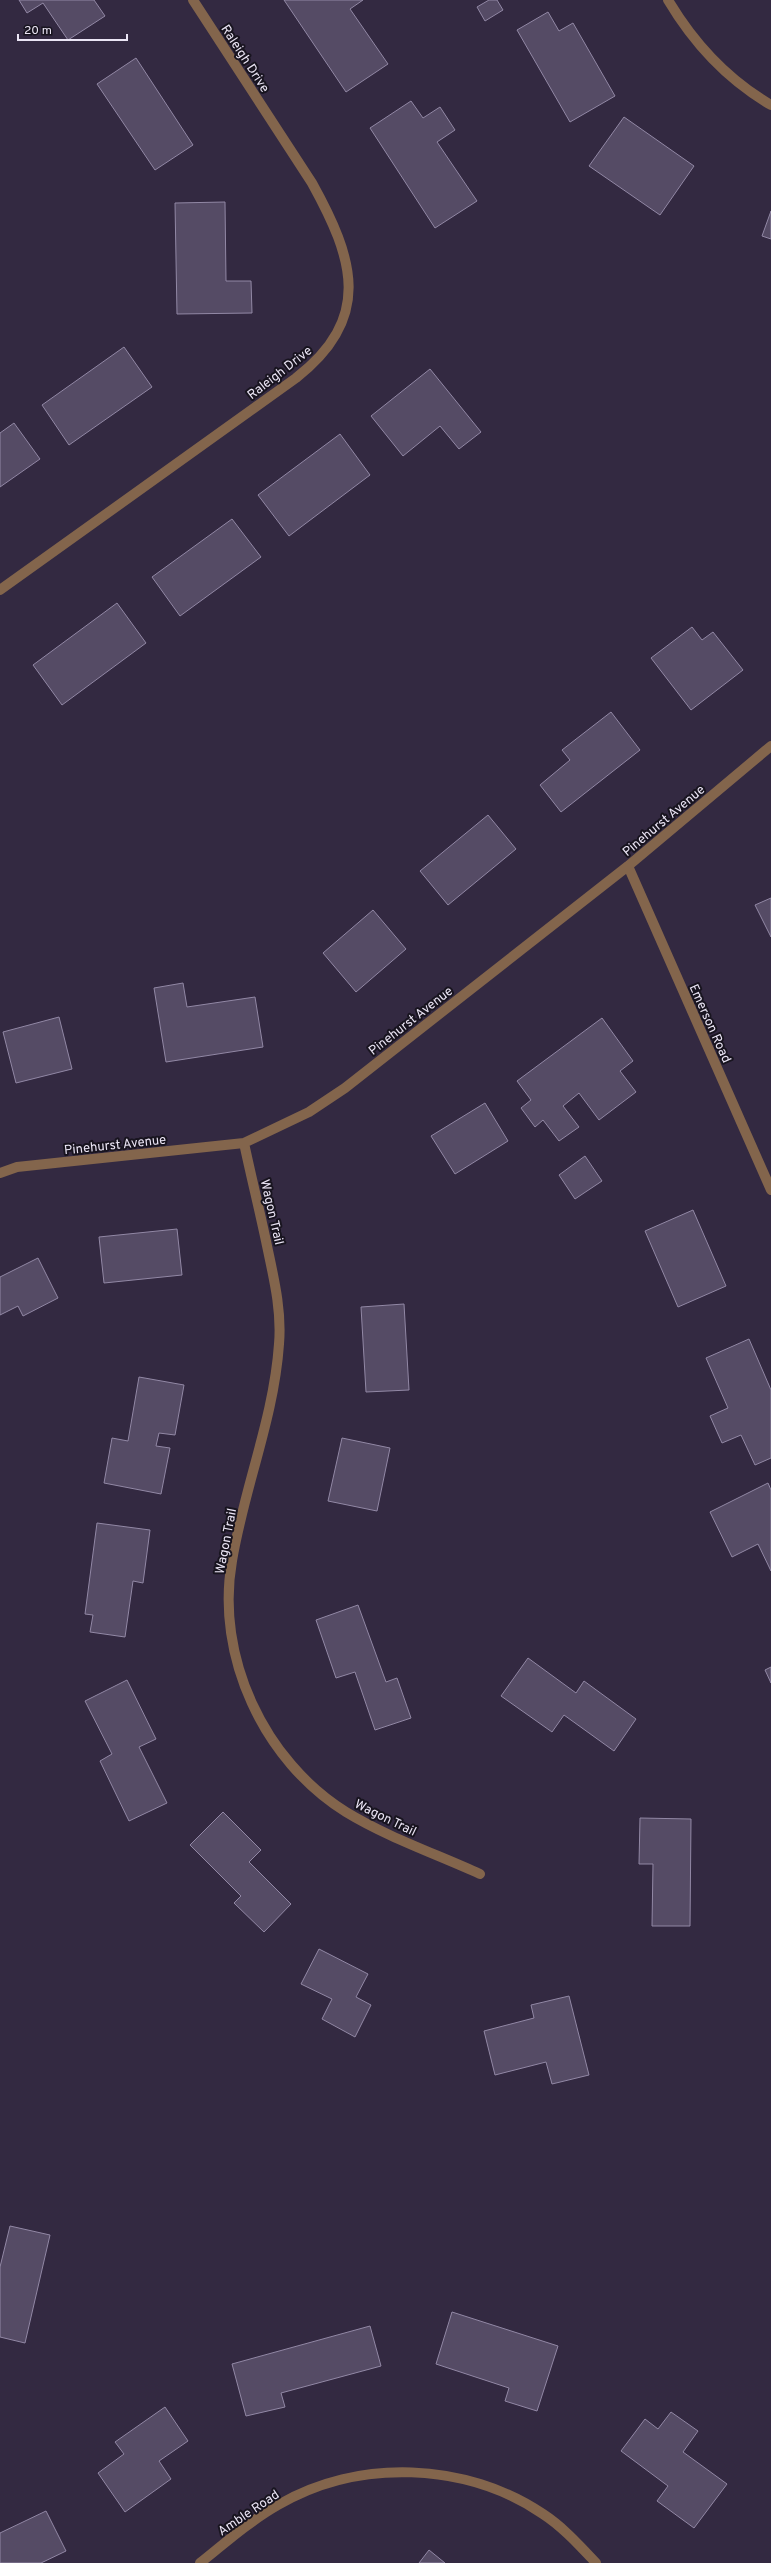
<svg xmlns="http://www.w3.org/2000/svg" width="771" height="2563" font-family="Overpass,sans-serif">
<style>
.building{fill:#554b65;stroke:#9288a5}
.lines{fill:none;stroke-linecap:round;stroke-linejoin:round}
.minor{stroke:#83654c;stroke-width:10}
.labels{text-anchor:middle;stroke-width:4;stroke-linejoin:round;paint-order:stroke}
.street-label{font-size:13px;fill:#ebe5f5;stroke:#18141f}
</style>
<rect width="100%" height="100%" fill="#332941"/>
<path class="building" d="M19 0H94L105 16 68 40 43 3 27 13Z
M284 0H363L350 9 388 64 346 92Z
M489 0H497L503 10 485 21 477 7Z
M548 12 559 31 573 23 615 96 570 122 517 30Z
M136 58 193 145 155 170 97 84Z
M411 101 423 118 440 107 455 130 437 142 477 201 435 228 370 128Z
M624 117 694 166 660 215 589 166Z
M225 202 226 281H251L252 313 177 314 175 203Z
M771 211V239L762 236Z
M124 347 152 387 69 445 42 405Z
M430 369 481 432 459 449 440 426 403 456 371 416Z
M14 423 40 459 0 487V433Z
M340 434 370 475 289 536 258 495Z
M232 519 261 557 180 616 152 577Z
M117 603 146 643 62 705 33 665Z
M692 627 702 640 713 632 743 670 691 710 651 658Z
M611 712 640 750 561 812 540 785 570 760 562 750Z
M488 815 516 849 448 905 420 871Z
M771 898V937L755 905Z
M373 910 406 949 356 992 323 953Z
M183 983 187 1007 255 997 263 1047 166 1062 154 988Z
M59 1017 72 1069 16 1083 3 1032Z
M602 1018 633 1061 620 1071 636 1092 599 1120 579 1093 563 1106 579 1127 559 1141 543 1120 535 1127 521 1108 531 1100 517 1081Z
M485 1103 508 1141 455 1174 431 1136Z
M585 1156 602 1181 575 1199 559 1175Z
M693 1210 726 1286 678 1307 645 1231Z
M177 1229 182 1275 104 1283 99 1237Z
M38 1258 58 1298 23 1316 18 1306 0 1315V1277Z
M404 1304 409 1390 366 1392 361 1307Z
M749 1339 771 1390V1458L755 1465 741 1435 722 1443 710 1416 728 1408 706 1358Z
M139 1377 184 1385 175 1435 159 1433 156 1446 170 1448 161 1494 104 1483 112 1438 128 1441Z
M342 1438 390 1448 377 1511 328 1501Z
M768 1483 771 1490V1571L758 1544 732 1557 710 1512Z
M97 1523 150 1530 143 1583 133 1581 125 1637 90 1632 93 1615 85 1614Z
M358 1605 386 1682 397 1678 411 1718 375 1730 355 1672 336 1678 316 1620Z
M528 1658 576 1693 584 1681 636 1719 614 1751 564 1715 552 1732 501 1696Z
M771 1667V1683L765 1670Z
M127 1680 156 1739 139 1747 167 1803 129 1821 100 1761 112 1754 85 1701Z
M223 1812 261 1850 249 1862 291 1904 264 1932 234 1903 241 1896 190 1845Z
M640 1818 691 1819 690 1926H652L653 1864H639Z
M319 1949 368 1974 356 1997 371 2005 355 2037 322 2019 332 1999 301 1984Z
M569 1996 589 2075 552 2084 546 2062 495 2075 484 2031 534 2018 531 2005Z
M10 2226 50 2235 25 2343 0 2337V2267Z
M452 2312 558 2346 537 2411 505 2401 509 2388 436 2364Z
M370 2326 381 2366 281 2393 285 2407 246 2416 232 2364Z
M165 2407 188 2441 159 2461 171 2479 125 2512 98 2473 124 2454 115 2442Z
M671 2412 698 2431 683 2452 727 2484 694 2528 657 2501 668 2486 621 2451 645 2419 658 2429Z
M46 2511 66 2551 41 2563H0V2533Z
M429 2550 445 2563H419Z"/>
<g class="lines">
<path class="minor" d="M668 0C693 42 728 80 771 105
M0 590 296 378C373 318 354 259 312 183L193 0
M628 866 771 1190
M244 1143C251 1176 259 1208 266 1241 273 1275 282 1309 279 1344 274 1418 244 1488 232 1561 215 1656 264 1761 346 1812 387 1837 436 1854 480 1874
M0 1173 17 1167 244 1143 309 1112 345 1088 628 866 771 746
M200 2563C225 2543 250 2521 278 2505 358 2458 466 2462 543 2514 563 2527 579 2545 596 2563"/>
</g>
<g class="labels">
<g class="street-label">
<text transform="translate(246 58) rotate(57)" y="5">Raleigh Drive</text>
<text transform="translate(279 372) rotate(-38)" y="5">Raleigh Drive</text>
<text transform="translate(663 820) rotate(-40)" y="5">Pinehurst Avenue</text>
<text transform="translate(410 1020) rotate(-38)" y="5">Pinehurst Avenue</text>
<text transform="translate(711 1023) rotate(66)" y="5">Emerson Road</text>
<text transform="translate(115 1144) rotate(-6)" y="5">Pinehurst Avenue</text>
<text transform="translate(273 1212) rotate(77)" y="5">Wagon Trail</text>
<text transform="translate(225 1541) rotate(-79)" y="5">Wagon Trail</text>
<text transform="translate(386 1817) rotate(26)" y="5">Wagon Trail</text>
<text transform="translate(248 2512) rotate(-34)" y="5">Amble Road</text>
</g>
</g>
<path d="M18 34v6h109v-6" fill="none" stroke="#ebe5f5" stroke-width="2"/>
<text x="24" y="34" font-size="12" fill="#ebe5f5" stroke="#18141f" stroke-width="3" paint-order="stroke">20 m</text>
</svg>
